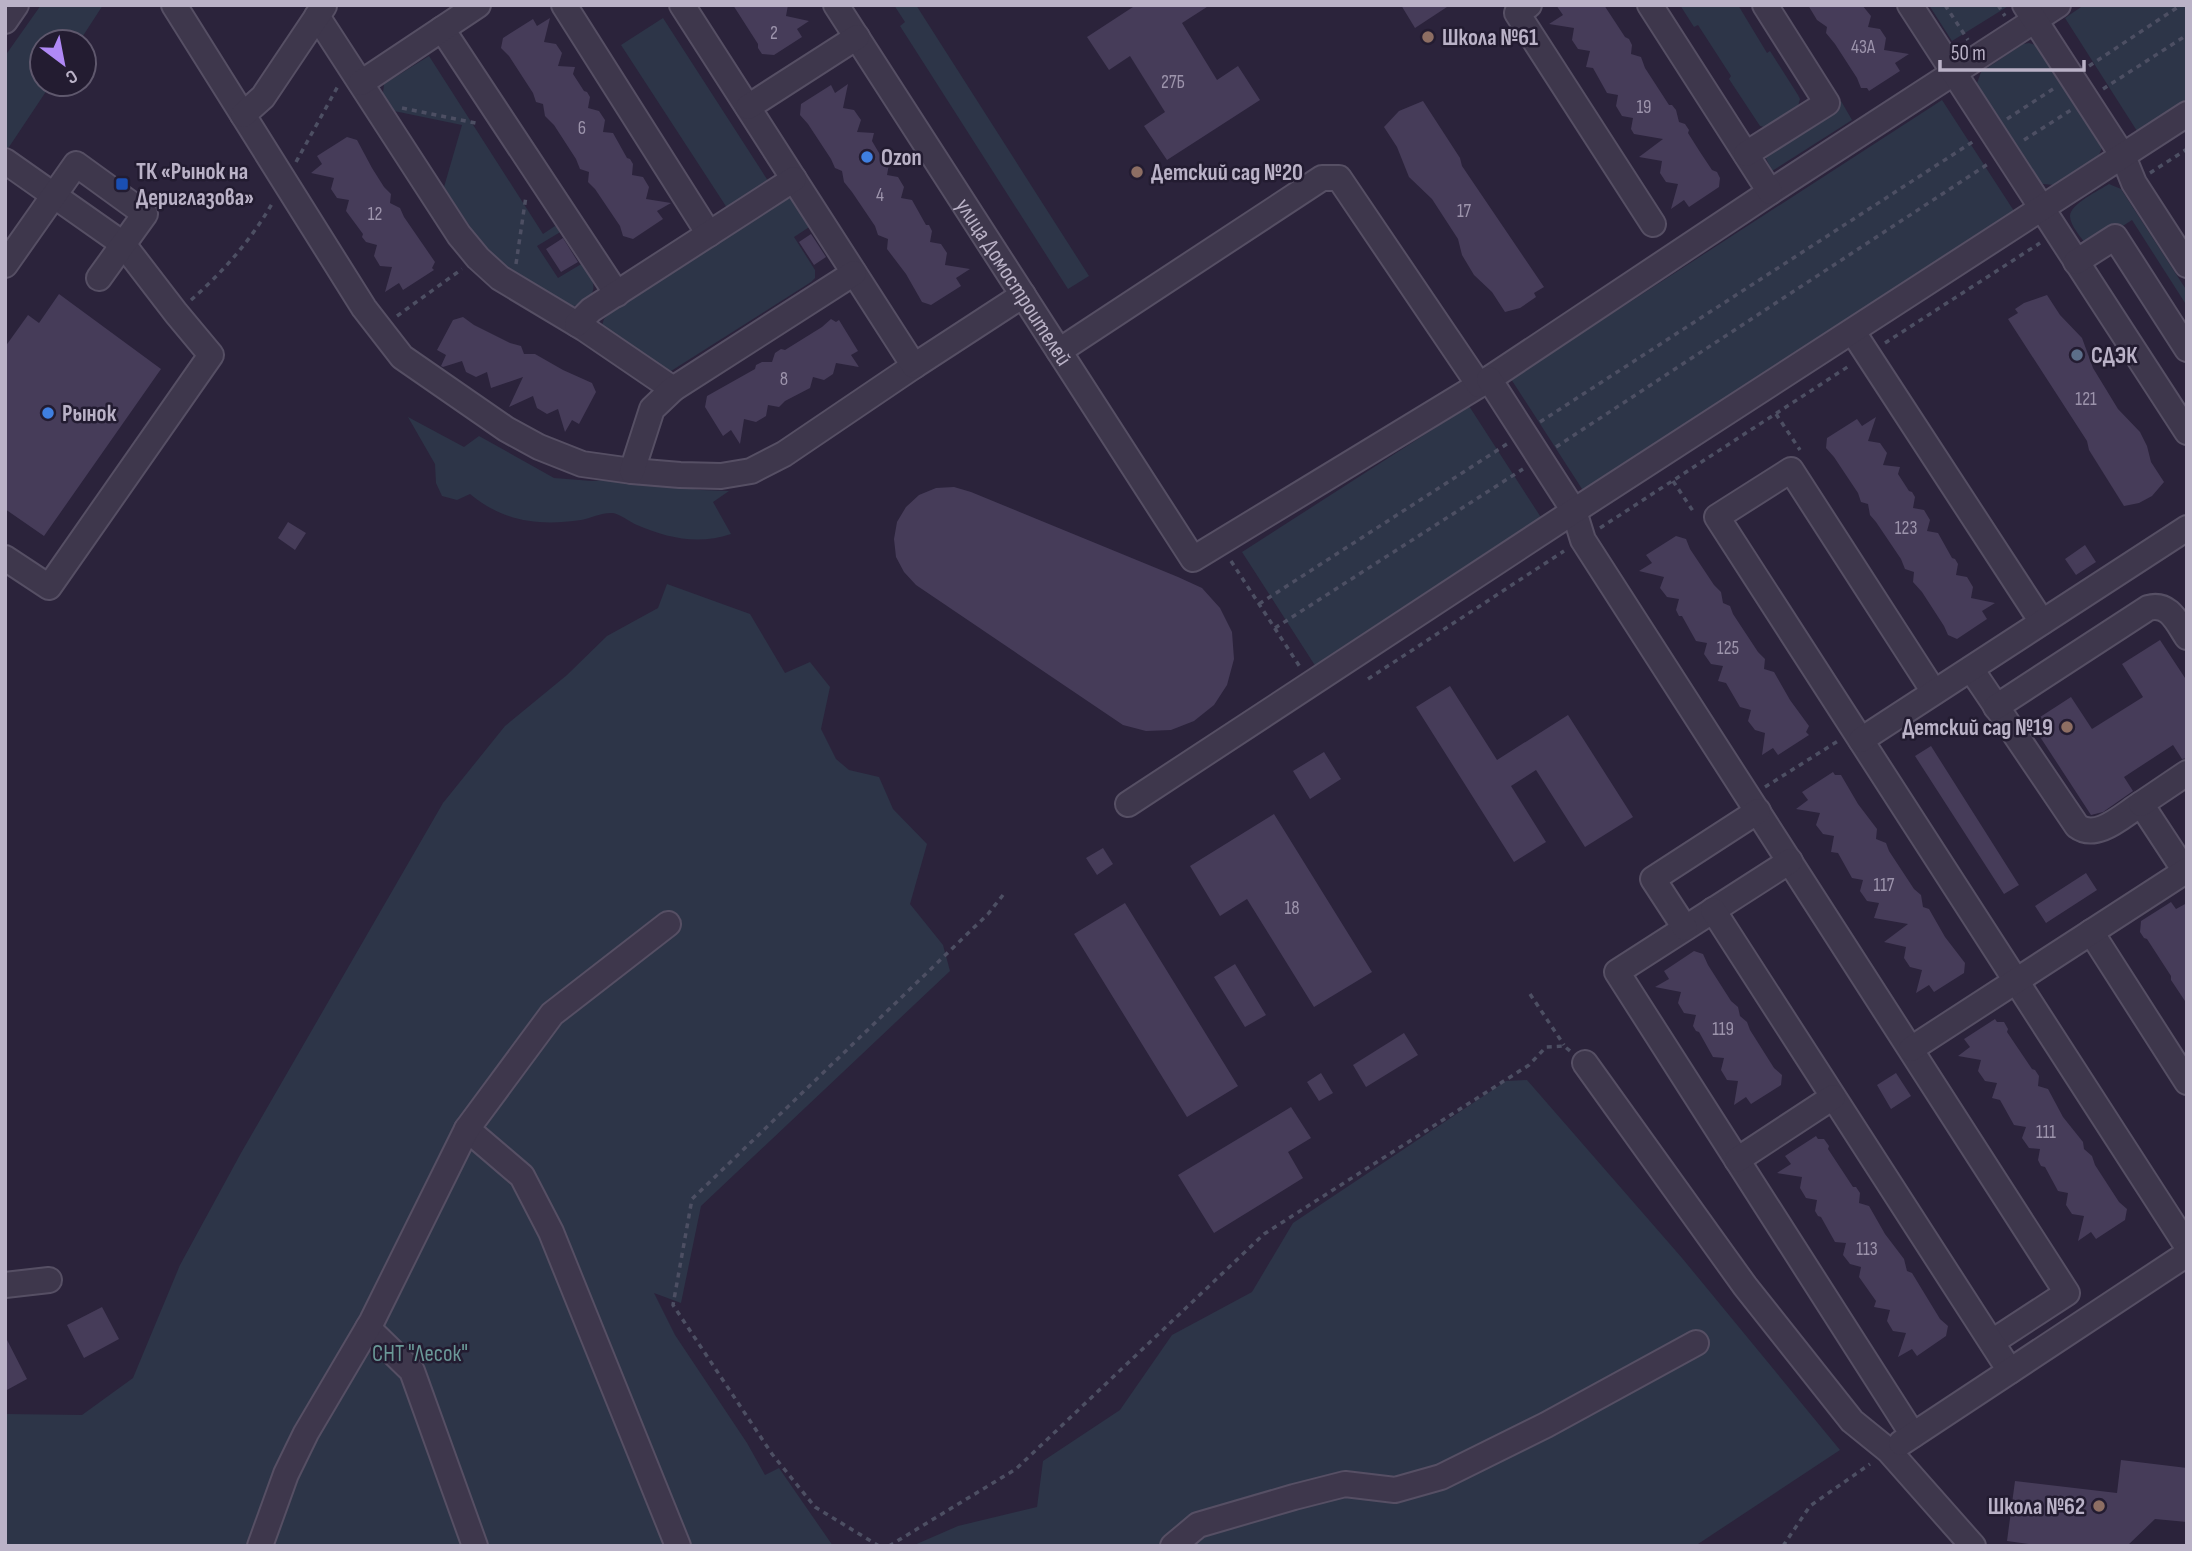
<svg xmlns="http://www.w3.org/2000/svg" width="2192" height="1551" font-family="'Sofia Sans Condensed',sans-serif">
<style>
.green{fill:#2d3548}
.building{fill:#463c59}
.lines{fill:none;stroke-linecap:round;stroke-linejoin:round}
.minor-casing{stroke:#564f64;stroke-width:28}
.path{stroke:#4d4f63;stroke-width:3.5;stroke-dasharray:5 5;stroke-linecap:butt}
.minor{stroke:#3e374c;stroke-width:24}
.education-dot{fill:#8d6e63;stroke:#231c31;stroke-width:2.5}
.shop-dot{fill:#3f7fe0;stroke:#231c31;stroke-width:2.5}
.transit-dot{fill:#1a4fb4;stroke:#231c31;stroke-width:2.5}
.service-dot{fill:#5c6f8a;stroke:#231c31;stroke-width:2.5}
.labels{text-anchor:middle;stroke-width:5;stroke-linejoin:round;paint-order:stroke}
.number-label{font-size:19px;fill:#9d94ac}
.poi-label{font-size:23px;font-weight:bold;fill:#bab2c7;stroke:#231c31;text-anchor:start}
.street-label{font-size:23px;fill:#bab2c7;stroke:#231c31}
.park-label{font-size:23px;fill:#6a9897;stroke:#231c31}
</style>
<rect width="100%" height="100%" fill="#2b233b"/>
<path class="green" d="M41 5H103L79 42H42V84H51L5 153V56Z
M894 5H916L1089 276 1068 289 900 26 905 22Z
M1680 5H1738L1767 53 1770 51 1798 95 1800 99 1798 106 1768 125 1764 127 1760 126 1729 79 1731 76 1698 25 1694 27Z
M1929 5H2010L1952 41Z
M2084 5H2187V99L2137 131 2065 18Z
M663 18 772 187 731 214 621 45Z
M2029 43 2042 47 2103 145 2099 155 2054 185 2043 184 2036 179 1979 92 1977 83 1981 72 2023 44Z
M429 56 543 234 555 226 562 231 537 246 558 278 583 263C598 287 599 295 572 307L495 265 444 187 462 125 394 111 383 93 384 84Z
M1942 100 2014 211 1584 492 1511 379Z
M1841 101 1852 120 1772 171 1764 154 1771 145Z
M2109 184 2121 189 2187 291V306L2132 220 2092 246H2087C2082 238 2070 226 2070 216 2070 204 2100 190 2109 184Z
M792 198 817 222 794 237 815 270V278L811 282 671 371H666L601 328 604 319 608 315 786 199Z
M1469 406 1542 519 1316 667 1242 552Z
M408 417 464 447 479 436 554 478 592 481 620 479 701 490 729 491 713 502 731 534C698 545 667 538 637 525 630 522 620 514 613 513 603 512 591 518 581 520 539 526 504 522 470 494L457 500 442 496 436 483 435 464Z
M667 584 750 614 785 673 810 662 830 687 821 729 836 759 849 770 879 777 893 809 927 844 910 904 943 945 950 971 701 1206 681 1303 654 1293 675 1335 747 1443 765 1475 779 1468 833 1546H5V1414L82 1415 133 1378 180 1265 241 1153 443 803 505 726 567 675 607 636 658 608Z
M1527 1080 1682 1258 1840 1450 1695 1546H912L958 1526 1037 1507 1043 1461 1120 1410 1172 1335 1252 1292 1293 1223 1506 1081Z"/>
<path class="building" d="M733 5H788L786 16 809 21 797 29 802 37 774 55 762 54 758 48V44Z
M1136 5H1210L1182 23 1217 80 1238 66 1260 100 1167 160 1144 126 1165 112 1130 56 1109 70 1087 37Z
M1401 5H1450L1415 28Z
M1556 5H1604L1625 37 1629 39 1632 45 1631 54 1641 57 1645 68 1669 105H1672L1676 110 1679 122 1685 124 1689 130 1688 133 1700 152 1712 170 1717 172 1720 178 1719 187 1689 207 1684 200 1671 209 1678 184 1666 182 1660 173 1662 161 1639 157 1663 139 1634 134 1631 129 1633 118 1622 116 1616 106 1618 95 1607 93 1593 68 1586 67 1590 51 1578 49 1572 40 1574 28 1549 24 1563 15Z
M1808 5H1862L1871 16 1868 27 1880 29 1886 38 1884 50 1909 54 1895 63 1900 71 1869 91 1867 88H1861L1857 78 1835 44 1826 33 1827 27 1817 20Z
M550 18 544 42 556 44 562 53 558 66 575 67 573 74 584 91 587 92 590 97 588 108 599 111 605 120 603 132 613 133 627 158 630 159 633 164 632 175 643 177 649 187 646 199 671 203 657 211 663 219 633 239 623 236 620 226 595 189 588 182 589 172 580 169 576 159 554 125 545 116 543 104 536 102 533 93 509 56 501 48 503 38 533 19 537 26Z
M848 84 843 108 854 110 861 120 857 132 874 133 872 141 882 158 885 159 889 164 887 175 898 177 904 187 901 198 912 200 926 225H929L932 231 930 242 941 244 947 253 945 265 970 269 956 278 961 286 931 305 922 302 906 274 887 249 888 239 878 235 875 226 852 192 844 182 842 171 835 168 831 159 808 124 800 115 801 104 831 85 835 93Z
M1423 101 1460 158 1462 166 1544 287 1534 293 1536 297 1520 308 1505 312 1492 292 1474 275 1462 255 1458 239 1432 199 1409 177 1397 147 1384 127 1399 111Z
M347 137 357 140 372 168 384 187 391 194 390 203 400 208 404 217 435 262 432 268 434 270 403 290 399 283 385 292 392 267 380 266 374 256 377 245 366 242 362 237 363 234 346 211 349 200 337 198 331 189 334 178 311 173 322 164 317 156Z
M811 234 826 257 814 265 799 242Z
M563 238 578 262 561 272 546 249Z
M59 294 161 369 44 536 5 509V347L28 315 39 323Z
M2047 295 2060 315 2082 338 2093 368 2118 409 2140 432 2147 446 2151 462 2164 482 2152 496 2139 503 2124 506 2089 450 2087 441 2008 319 2018 313 2015 309 2024 303Z
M463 317 474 325 510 343 521 346 524 354H535L563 370 592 383 596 392 579 424 572 420 565 432 558 409 547 414 537 408 533 396 509 407 523 377 491 388 487 372 476 377 466 372 462 361 443 367 441 366 446 355 437 350 453 320Z
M831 319 836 322 839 320 858 351 851 355 859 367 836 363 833 374 824 380 813 377 810 388 785 401 779 407 768 405 766 416 756 422 744 419 740 444 731 430 723 436 705 407 707 396 755 369 756 365 762 362H772L775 353 781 349 785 350 822 327Z
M1876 417 1868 441 1880 443 1887 453 1883 465 1900 467 1898 474 1909 491 1912 492 1915 497 1913 508 1924 510 1930 520 1927 531 1938 533 1952 558 1955 559 1958 564 1956 575 1967 577 1973 587 1971 598 1995 603 1982 611 1987 619 1957 639 1948 635 1944 626 1922 592 1913 582 1914 572 1905 569 1901 559 1876 522 1870 515 1868 504 1861 502 1858 493 1834 457 1826 448 1827 438 1857 419 1862 426Z
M954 487 971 492 1178 577 1202 588 1220 608 1232 632 1234 659 1227 685 1214 705 1194 721 1171 730 1146 731 1123 725 916 585 904 572 896 557 894 539 897 522 906 507 919 495 936 488Z
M288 522 306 533 295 550 278 538Z
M1676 536 1686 539 1690 549 1714 585 1721 592 1723 603 1730 606 1733 614 1758 652 1765 659 1764 669 1774 672 1790 700 1809 726 1806 732 1809 735 1778 755 1773 748 1762 755 1765 733 1755 730 1748 721 1751 710 1740 707 1726 683 1718 681 1723 666 1711 664 1704 654 1707 643 1696 641 1682 616H1679L1676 610 1679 599 1667 597 1660 588 1664 577 1639 571 1652 563 1646 555Z
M2085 545 2096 562 2076 575 2065 559Z
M2160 640 2187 681V758L2182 759 2173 745 2124 777 2133 791 2103 812 2091 815 2031 723 2071 697 2092 729 2143 697 2122 664Z
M1450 686 1497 760 1568 715 1633 817 1585 847 1536 770 1511 786 1546 842 1514 862 1416 707Z
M1931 746 2019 885 2004 894 1915 756Z
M1324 752 1341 779 1310 799 1293 771Z
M1833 772 1835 775H1841L1858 804 1877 829 1876 839 1886 843 1889 851 1914 889 1921 895 1923 907 1929 909 1945 937 1965 963 1964 973 1934 992 1929 985 1916 993 1922 970 1910 967 1904 958 1906 947 1884 942 1908 924 1874 918 1879 903 1867 901 1860 891 1863 880 1852 878 1838 853 1831 852 1834 836 1823 834 1816 825 1820 813 1796 809 1808 800 1802 792Z
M1274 814 1372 972 1314 1007 1247 899 1220 916 1190 866Z
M1103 848 1113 864 1097 875 1086 858Z
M2086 873 2097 890 2046 923 2035 906Z
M2171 902 2176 909 2187 903 2185 917 2187 920V1004L2171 980V976L2147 939 2144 938 2140 932 2141 921Z
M1125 903 1238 1086 1187 1117 1074 934Z
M1694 951 1703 954 1708 965 1731 1001 1738 1007 1740 1016 1747 1022 1750 1030 1774 1068 1782 1075 1781 1085 1751 1104 1746 1097 1734 1105 1738 1081 1727 1080 1721 1070 1724 1058 1713 1057 1699 1032 1696 1031 1693 1026 1696 1015 1684 1013 1678 1003 1681 992 1655 987 1669 979 1664 971Z
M1235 964 1266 1015 1245 1027 1214 977Z
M1995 1019 1997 1022H2004L2008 1029 2007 1032 2032 1069 2035 1070 2039 1076 2038 1086 2048 1089 2063 1117 2083 1142 2084 1149 2092 1156 2095 1165 2119 1202 2127 1209 2125 1220 2096 1239 2091 1232 2078 1241 2084 1216 2072 1214 2066 1205 2068 1193 2058 1191 2045 1167 2041 1166 2038 1160 2040 1149 2029 1148 2022 1138 2026 1127 2014 1125 2000 1100 1992 1098 1997 1083 1985 1081 1978 1071 1981 1060 1958 1056 1970 1047 1964 1039Z
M1404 1033 1418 1055 1366 1087 1353 1065Z
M1321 1073 1333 1093 1319 1101 1307 1082Z
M1896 1073 1911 1096 1891 1109 1877 1085Z
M1291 1107 1311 1138 1288 1152 1303 1178 1214 1233 1178 1175Z
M1816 1136 1818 1139H1824L1829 1146 1828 1149 1853 1187H1856L1860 1193 1859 1203 1869 1206 1885 1234 1904 1259 1907 1271 1912 1273 1940 1319 1948 1326 1946 1336 1917 1356 1912 1349 1898 1357 1906 1333 1893 1331 1887 1321 1890 1310 1874 1307 1876 1301 1859 1277 1861 1267 1850 1264 1843 1255 1846 1243 1835 1242 1821 1217 1818 1216 1815 1211 1817 1200 1806 1198 1800 1188 1802 1177 1777 1173 1791 1164 1785 1156Z
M102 1307 119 1339 84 1358 67 1325Z
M5 1336 27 1379 5 1391Z
M2121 1460 2187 1468V1522L2155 1519 2127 1546H2043L2007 1541 2015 1481 2117 1493Z"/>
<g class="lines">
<g class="minor-casing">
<g id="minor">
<path d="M174 5 364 308 402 357 506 429 539 447 582 464 632 471 680 475 721 476 751 471 784 454 914 366"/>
<path d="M564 5 709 234"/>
<path d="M682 5 914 366 1023 295"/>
<path id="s1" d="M836 5 1193 559 1489 379 1770 192 2058 5"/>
<path d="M1529 5 1517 13 1653 224"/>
<path d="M1650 5 1770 192"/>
<path d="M1910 5 2187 432"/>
<path d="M2025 5 2123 156 2134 183 2187 265"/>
<path d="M317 16 459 235 478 258 500 278 585 329 673 389"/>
<path d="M5 21 16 5"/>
<path d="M442 29 617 294"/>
<path d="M361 83 478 5"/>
<path d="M748 107 857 37"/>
<path d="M243 115 263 97 324 6"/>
<path d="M1746 154 1827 103 1765 5"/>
<path d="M5 161 123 244 176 313 211 355 49 587 5 558"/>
<path d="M2076 262 2115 237 2187 349"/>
<path d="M5 265 76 164 145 214 99 278"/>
<path d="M577 324 591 310 794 179"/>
<path d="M1853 332 2042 622"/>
<path d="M1059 351 1322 178H1339L1479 385"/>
<path d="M1489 379 1574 511 1583 540 2067 1293 1992 1342"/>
<path d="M632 471 652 409 673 389 854 273"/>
<path d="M1971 669 2077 826C2097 841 2123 815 2141 804L2185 871"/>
<path d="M1934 692 1791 470 1717 517 2187 1246"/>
<path d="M1996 707 2148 608C2169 602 2177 622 2187 637"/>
<path d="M1861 740 2187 528"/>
<path d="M1128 804 1574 511 2187 114"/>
<path d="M2141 804 2187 773"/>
<path d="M1790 861 1617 972 1913 1435"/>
<path d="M1713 910 2010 1371"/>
<path d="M1685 928 1653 879 1758 811"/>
<path d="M2091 932 2187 1082"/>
<path d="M1911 1049 2187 870"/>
<path d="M1585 1063 1745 1286 1852 1421 1889 1451 1973 1546"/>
<path d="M467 1129 522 1176 551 1232 678 1546"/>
<path d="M1737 1160 1833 1097"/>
<path d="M5 1285 49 1280"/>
<path d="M368 1328 412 1371 475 1546"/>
<path d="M1901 1443 2187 1254"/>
<path d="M260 1546 286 1474 306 1433 372 1321 467 1129 552 1014 668 924"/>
<path d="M1173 1546 1198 1525 1294 1497 1345 1484 1395 1490 1441 1477 1546 1425 1696 1343"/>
</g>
</g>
<path class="path" d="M1945 5 1968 40
M1998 5 2005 16
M2089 66 2181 5
M2103 89 2187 35
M402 108 480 124
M2007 119 2053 89
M2024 140 2071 110
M296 162 338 86
M2150 173 2187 149
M516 264 526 196
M191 300C223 272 252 239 273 202
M397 316 462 269
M1885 343 2040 243
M1776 414 1800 450
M1540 422 1974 141
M1556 447 1988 164
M1673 481 1695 514
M1600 528 1849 366
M1231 561 1300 667
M1259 604 1507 444
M1275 628 1523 469
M1368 679 1564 551
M1765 787 1838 741
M1530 994 1564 1045
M879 1546 815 1507 772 1454 673 1305 692 1199 988 914 1003 895
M889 1546 1016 1469 1264 1234 1529 1065 1546 1047 1564 1046 1570 1051
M1783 1546 1810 1506 1870 1464"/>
<use href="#minor" class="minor"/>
</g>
<g class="education-dot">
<circle cx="1428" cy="37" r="7"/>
<circle cx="1137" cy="172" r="7"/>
<circle cx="2067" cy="727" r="7"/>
<circle cx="2099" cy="1506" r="7"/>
</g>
<g class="shop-dot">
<circle cx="867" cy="157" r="7"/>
<circle cx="48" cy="413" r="7"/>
</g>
<rect class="transit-dot" x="115" y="177" width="14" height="14" rx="3.5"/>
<circle class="service-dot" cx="2077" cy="355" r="7"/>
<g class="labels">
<g class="number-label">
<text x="774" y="39">2</text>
<text x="1863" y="53">43А</text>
<text x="1173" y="88">27Б</text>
<text x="1644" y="113">19</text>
<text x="582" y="134">6</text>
<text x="880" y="201">4</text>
<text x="1464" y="217">17</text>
<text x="375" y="220">12</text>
<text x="784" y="385">8</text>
<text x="2086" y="405">121</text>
<text x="1906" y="534">123</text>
<text x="1728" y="654">125</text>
<text x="1884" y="891">117</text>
<text x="1292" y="914">18</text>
<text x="1723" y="1035">119</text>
<text x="2046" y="1138">111</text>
<text x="1867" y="1255">113</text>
</g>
<g class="poi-label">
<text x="1442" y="45">Школа №61</text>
<text x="881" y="165">Ozon</text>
<text x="136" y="179">ТК «Рынок на<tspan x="136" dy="26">Дериглазова»</tspan></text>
<text x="1151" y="180">Детский сад №20</text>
<text x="2091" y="363">СДЭК</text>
<text x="62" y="421">Рынок</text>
<text x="2053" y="735" text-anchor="end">Детский сад №19</text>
<text x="2085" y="1514" text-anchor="end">Школа №62</text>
</g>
<g class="street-label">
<text dy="8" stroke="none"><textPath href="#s1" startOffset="329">улица Домостроителей</textPath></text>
</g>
<g class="park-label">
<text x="420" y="1361">СНТ "Лесок"</text>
</g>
</g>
<rect width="2192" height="1551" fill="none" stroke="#bab2c7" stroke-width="14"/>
<g transform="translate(63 63) rotate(148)"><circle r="33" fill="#231c31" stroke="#5f586d" stroke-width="2"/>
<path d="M0-5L12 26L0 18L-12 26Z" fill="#b089f6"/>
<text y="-10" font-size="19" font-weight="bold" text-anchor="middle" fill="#bab2c7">С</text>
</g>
<path d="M1940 60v10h144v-10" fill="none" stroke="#bab2c7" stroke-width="3.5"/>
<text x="1951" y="60" font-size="21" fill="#bab2c7" stroke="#231c31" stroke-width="5" paint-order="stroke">50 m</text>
</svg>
